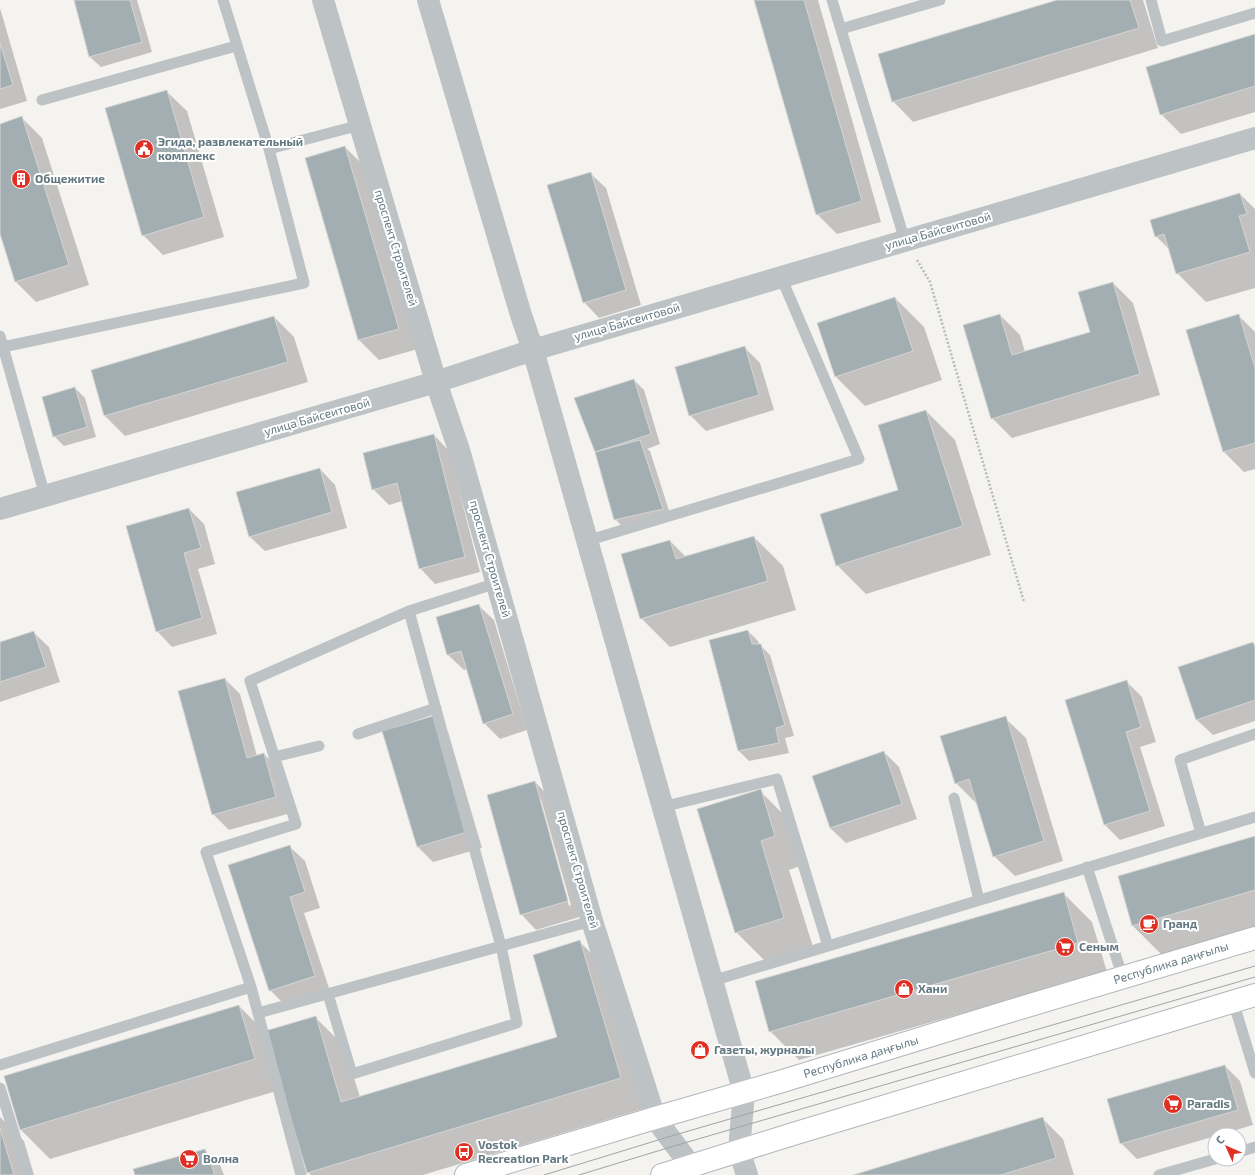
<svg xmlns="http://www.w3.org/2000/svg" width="1255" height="1175" font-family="'Exo 2',sans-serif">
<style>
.shadow{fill:#0003;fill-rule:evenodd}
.building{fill:#a3aeb2;stroke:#d5d5d3}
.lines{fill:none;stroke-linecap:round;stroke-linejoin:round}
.secondary-casing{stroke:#afb6b9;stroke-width:24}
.path{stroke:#b7babc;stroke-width:2.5;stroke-dasharray:2 2;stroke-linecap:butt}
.service{stroke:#bdc2c4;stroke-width:11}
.tertiary{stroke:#bdc2c4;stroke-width:22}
.secondary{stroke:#fff;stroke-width:22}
.tram{stroke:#9ca5a8;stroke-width:1}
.labels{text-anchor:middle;stroke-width:4;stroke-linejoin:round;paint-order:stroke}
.poi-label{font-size:12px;font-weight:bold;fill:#637881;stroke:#fff;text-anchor:start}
.street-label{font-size:12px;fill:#637881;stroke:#fff}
</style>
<rect width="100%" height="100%" fill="#f4f3f0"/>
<path class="shadow" d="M75 0H137L152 52 101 67 90 57Z
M755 0H818L881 222 837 234 817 214Z
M1061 0H1143L1158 48 913 122 893 101Z
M0 8 27 101 0 109Z
M1255 35V112L1181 134 1161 114Z
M166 91 187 111 224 237 163 255 143 235Z
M22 118 42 138 89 285 36 302 16 282 0 230V125Z
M345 147 365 167 418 349 379 360 359 340 306 158Z
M590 173 606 188 641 305 599 318 584 302Z
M1240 194 1255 209V288L1206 302 1177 273 1170 250 1156 236Z
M1113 283 1133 303 1160 395 1012 438 992 418 1000 315 1020 335 1025 352 1091 333Z
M895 298 924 327 942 380 865 406 836 377Z
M1238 315 1255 332V469L1244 472 1224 452 1187 331Z
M274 317 294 337 308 382 125 436 105 416 92 371Z
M744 347 760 363 774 410 706 431 690 415Z
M634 380 644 390 660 444 647 449 650 451 672 520 625 529 615 519 596 452Z
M75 388 85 398 96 437 64 446 54 436Z
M926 411 955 440 991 555 866 594 837 565 899 490Z
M434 435 449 451 480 572 435 584 420 568 402 501 389 505 373 489Z
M320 469 335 485 347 528 265 551 249 536Z
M189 509 204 524 215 564 198 569 217 634 172 647 157 631Z
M754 537 783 566 796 610 670 647 641 618 670 541 686 557Z
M478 605 494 620 527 730 500 739 484 723 467 669 464 670 448 655Z
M748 631 758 641 759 645H760L770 655 794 736 785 738 789 753 749 761 739 751Z
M33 632 49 647 60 682 0 702V643Z
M1253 643 1255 645V721L1213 735 1197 720 1180 668Z
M225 679 240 694 257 756 264 754 279 770 291 813 229 830 213 814Z
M1127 682 1142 697 1156 742 1140 747 1165 826 1120 840 1105 825 1066 700Z
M1005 718 1026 738 1063 861 1015 876 994 856 978 803H976L956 783Z
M448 732 482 848 433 862 418 847Z
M884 752 899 767 917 819 846 843 830 828 813 776Z
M535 782 550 797 583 916 536 930 521 914ZM539 799H541L571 905 569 906Z
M760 791 789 820 803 865 789 870 813 947 765 961 736 932Z
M1255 837V927L1162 955 1133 926 1119 877Z
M289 846 305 861 320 908 304 913 330 991 285 1005 270 990Z
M1063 893 1092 922 1107 972 799 1060 770 1031Z
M580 942 609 971 649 1107 423 1175H311L308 1172 283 1089 50 1159 21 1130 239 1006 265 1032 315 1017 344 1046 360 1097 559 1037Z
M1225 1066 1240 1081 1253 1125 1137 1159 1121 1143Z
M0 1117 24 1141 34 1175H0Z
M1043 1119 1063 1139 1074 1175H857Z
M204 1150 220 1165 224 1175H136Z"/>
<path class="building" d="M74 0H130L142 42 89 57Z
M754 0H804L862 201 816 215Z
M1057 0H1130L1139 28 892 102 878 54Z
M1255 34V86L1160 115 1146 67Z
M0 43 13 85 0 89Z
M167 90 204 217 142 236 105 108Z
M22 116 69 265 15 282 0 234V124Z
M345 146 399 329 358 340 305 158Z
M591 172 626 290 583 303 547 185Z
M1240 193 1247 214 1239 216 1250 252 1176 274 1164 234 1155 237 1150 220Z
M1113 282 1140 374 991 419 963 325 1000 314 1012 355 1090 332 1078 292Z
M895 297 913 351 835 377 817 323Z
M1239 314 1255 368V443L1223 452 1186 330Z
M274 316 288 362 104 416 91 370Z
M745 346 759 395 689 416 675 367Z
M634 379 651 434 595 452 574 398Z
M75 387 87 427 53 437 42 397Z
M926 410 963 526 836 566 820 514 898 490 878 425Z
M434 434 465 557 419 569 397 483 372 490 363 453Z
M640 440 663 509 614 520 595 452Z
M320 468 332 512 249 537 236 492Z
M189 508 201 548 184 553 202 618 156 632 126 526Z
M754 536 768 581 640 619 621 554 670 540 676 559Z
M479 604 513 714 483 724 461 651 447 655 436 617Z
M748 630 752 644H761L785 725 776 728 779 743 738 751 709 640Z
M34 631 46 667 0 682V642Z
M1253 642 1255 647V700L1196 720 1178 667Z
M225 678 247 758 264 753 276 797 212 815 178 691Z
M1127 680 1141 727 1126 732 1150 811 1104 825 1065 700Z
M433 716 467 832 417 847 382 731Z
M1006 716 1044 841 993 857 969 779 955 784 940 736Z
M884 751 902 804 830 828 812 776Z
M535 781 568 901 520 915 487 795Z
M761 789 775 836 761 841 784 918 735 933 697 809Z
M1255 836V890L1132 926 1118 876Z
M290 845 305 892 290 897 315 976 269 991 228 865Z
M1064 892 1078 943 769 1032 755 981Z
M580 940 621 1078 307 1173 265 1031 316 1016 341 1102 557 1037 533 955Z
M239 1005 255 1059 20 1130 4 1076Z
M1225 1065 1238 1110 1120 1144 1107 1099Z
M1043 1117 1056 1158 1001 1175H853Z
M0 1128 14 1175H0Z
M205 1149 214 1172V1175H135L133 1169Z"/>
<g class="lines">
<g class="secondary-casing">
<path id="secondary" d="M466 1175 655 1118 776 1083 1007 1012 1255 938
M662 1175 793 1134 1255 995"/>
</g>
<path class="path" d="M917 260 930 282 1024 602"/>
<path class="service" d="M832 0 905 241
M1151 0 1162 41 1255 13
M841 29 940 0
M42 100 236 46
M269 149 360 125
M0 336 45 496
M3 347 304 283 269 149 223 0
M586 541 859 459 781 277
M358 734 436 708
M274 757 319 746
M954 798 979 900
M662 807 777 779 828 946
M1201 833 1180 760 1255 734
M1087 867 1123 978
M712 981 1255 817
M251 987 206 852 296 824 250 681 409 611
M328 994 352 1074 517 1023 501 946 409 611 497 583
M1233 1001 1255 1073
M258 1013 592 921
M0 1065 251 987 301 1175
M0 1088 27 1175
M1239 1152 1255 1147
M1159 1175 1215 1159"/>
<path class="tertiary" d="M323 0 436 382 459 450 592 921 655 1118 691 1166 693 1175
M428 0 521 315 533 350 744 1093 739 1150 747 1175
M0 509 436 382 533 350 1255 138"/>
<use href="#secondary" class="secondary"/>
<path class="tram" d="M544 1175 668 1137 1255 966
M579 1175 674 1146 1255 977"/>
</g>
<defs>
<g id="civic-disc" transform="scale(1)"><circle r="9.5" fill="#e03024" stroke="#fff"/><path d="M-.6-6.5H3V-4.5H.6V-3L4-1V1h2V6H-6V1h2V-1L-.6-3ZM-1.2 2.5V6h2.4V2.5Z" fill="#fff"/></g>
<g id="building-disc" transform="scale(1)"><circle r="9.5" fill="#e03024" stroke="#fff"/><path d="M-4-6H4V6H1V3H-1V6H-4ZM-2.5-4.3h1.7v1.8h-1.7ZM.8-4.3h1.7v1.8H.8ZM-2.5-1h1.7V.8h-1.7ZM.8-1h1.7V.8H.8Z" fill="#fff"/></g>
<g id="cafe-disc" transform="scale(1)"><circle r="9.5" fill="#e03024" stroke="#fff"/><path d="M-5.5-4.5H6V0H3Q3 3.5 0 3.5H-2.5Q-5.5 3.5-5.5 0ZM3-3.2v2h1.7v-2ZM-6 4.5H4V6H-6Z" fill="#fff"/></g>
<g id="supermarket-disc" transform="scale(1)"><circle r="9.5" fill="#e03024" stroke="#fff"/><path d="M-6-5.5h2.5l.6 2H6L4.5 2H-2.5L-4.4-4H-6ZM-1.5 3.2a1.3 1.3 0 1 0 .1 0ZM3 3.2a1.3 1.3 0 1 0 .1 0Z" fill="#fff"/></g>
<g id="shop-disc" transform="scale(1)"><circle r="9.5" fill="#e03024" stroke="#fff"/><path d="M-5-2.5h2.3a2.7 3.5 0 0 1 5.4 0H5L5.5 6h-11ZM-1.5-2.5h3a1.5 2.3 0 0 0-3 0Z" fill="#fff"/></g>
<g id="bus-disc" transform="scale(1)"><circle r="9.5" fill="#e03024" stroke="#fff"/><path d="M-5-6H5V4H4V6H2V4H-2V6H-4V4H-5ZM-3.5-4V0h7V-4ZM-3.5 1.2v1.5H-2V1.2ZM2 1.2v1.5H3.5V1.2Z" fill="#fff"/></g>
</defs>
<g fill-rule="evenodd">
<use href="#civic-disc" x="144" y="149"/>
<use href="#building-disc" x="21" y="179"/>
<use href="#cafe-disc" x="1149" y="924"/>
<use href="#supermarket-disc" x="1065" y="947"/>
<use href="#shop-disc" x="904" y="989"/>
<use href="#shop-disc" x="700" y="1050"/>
<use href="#supermarket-disc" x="1173" y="1104"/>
<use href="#bus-disc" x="464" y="1152"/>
<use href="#supermarket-disc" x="189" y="1159"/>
</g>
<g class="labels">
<g class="poi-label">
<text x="158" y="146">Эгида, развлекательный<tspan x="158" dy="14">комплекс</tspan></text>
<text x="35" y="183">Общежитие</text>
<text x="1163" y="928">Гранд</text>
<text x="1079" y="951">Сеным</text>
<text x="918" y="993">Хани</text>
<text x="714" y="1054">Газеты, журналы</text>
<text x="1187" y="1108">Paradis</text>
<text x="478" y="1149">Vostok<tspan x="478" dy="14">Recreation Park</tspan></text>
<text x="203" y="1163">Волна</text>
</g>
<g class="street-label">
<text transform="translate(938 231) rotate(-16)" y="4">улица Байсеитовой</text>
<text transform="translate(396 248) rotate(73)" y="4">проспект Строителей</text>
<text transform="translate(627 322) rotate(-16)" y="4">улица Байсеитовой</text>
<text transform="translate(317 417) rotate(-16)" y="4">улица Байсеитовой</text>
<text transform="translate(490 559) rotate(74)" y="4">проспект Строителей</text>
<text transform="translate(578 870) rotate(74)" y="4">проспект Строителей</text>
<text transform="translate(1171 963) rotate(-17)" y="4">Республика даңғылы</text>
<text transform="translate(861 1057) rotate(-17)" y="4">Республика даңғылы</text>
</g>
</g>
<g transform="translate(1227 1147) rotate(315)"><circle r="19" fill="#ffffff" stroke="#c1c9cd"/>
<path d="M0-3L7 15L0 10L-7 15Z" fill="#e03024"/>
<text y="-6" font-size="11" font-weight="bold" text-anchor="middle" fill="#637881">С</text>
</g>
</svg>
